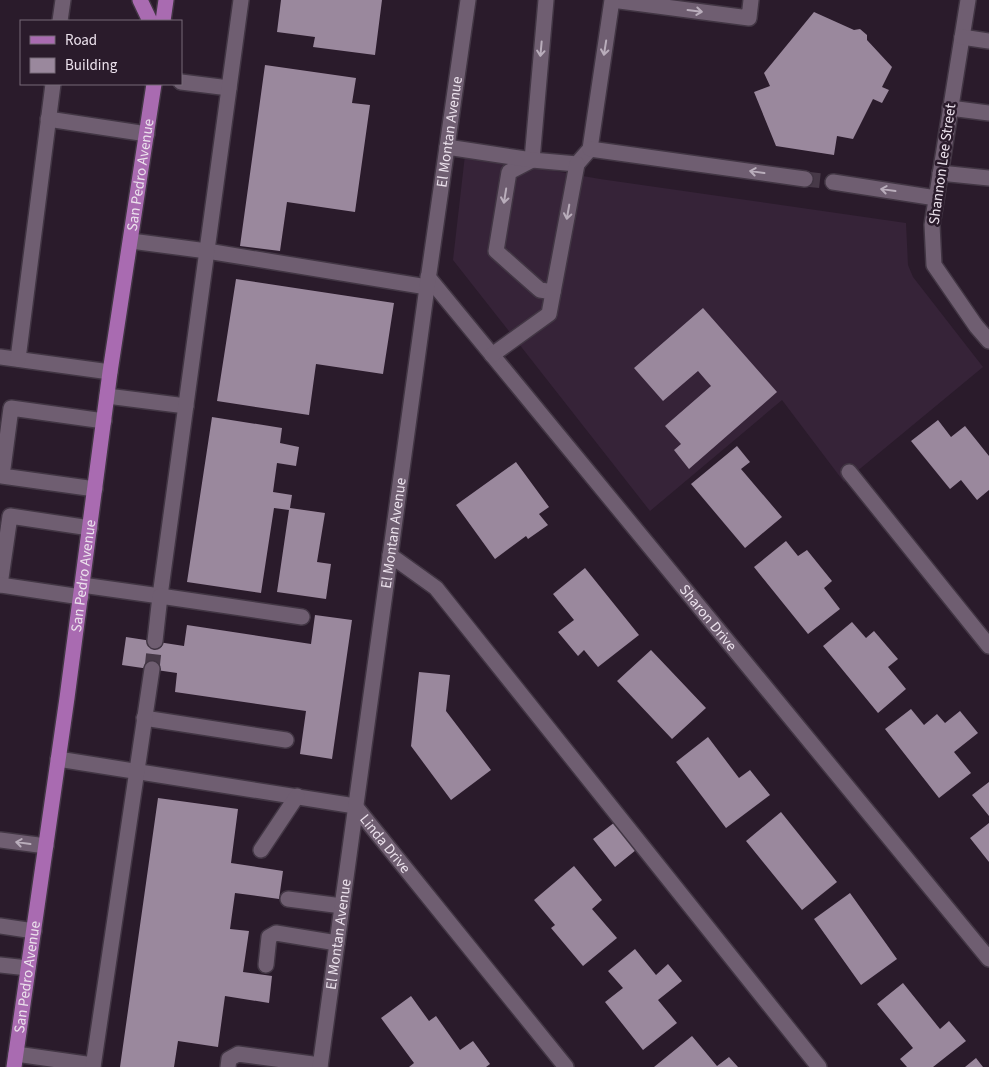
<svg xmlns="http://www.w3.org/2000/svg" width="989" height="1067" font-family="'Source Sans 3',sans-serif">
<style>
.built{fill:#362338}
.building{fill:#9a889d}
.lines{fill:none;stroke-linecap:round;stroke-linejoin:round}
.minor-tunnel{stroke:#473948;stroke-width:15;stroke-dasharray:15 8;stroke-linecap:butt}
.minor-casing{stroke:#423644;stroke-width:18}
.major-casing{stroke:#423644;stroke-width:18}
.minor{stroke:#6f5e71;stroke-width:15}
.major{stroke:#a96bb1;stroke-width:15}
.oneway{stroke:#b9adbb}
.labels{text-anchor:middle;stroke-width:5;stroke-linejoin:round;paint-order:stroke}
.street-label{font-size:15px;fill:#ebe1ec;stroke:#2a1b2b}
</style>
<rect width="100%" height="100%" fill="#2a1b2b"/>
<path class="built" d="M465 155 600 179 906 223 908 265 913 277 983 367 844 482 782 400 650 511 453 260Z"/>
<path class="building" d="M281 0H382L375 55 313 47 315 37 277 32Z
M814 12 854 30 860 29 867 35V40L892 67 882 87 889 90 882 103 873 99 853 139 837 136 834 155 776 146 754 92 770 86 764 73Z
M265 65 356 78 352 103 370 105 355 212 287 202 280 251 240 246Z
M236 279 394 303 383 374 316 364 309 415 217 401Z
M703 308 777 392 689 469 674 450 681 444 665 426 711 386 698 371 663 401 634 368Z
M212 417 282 428 280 443 299 447 296 466 277 463 273 492 292 495 290 508 325 513 317 562 331 564 326 599 277 592 289 510 274 508 261 593 187 582Z
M938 420 951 437 965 426 989 456V490L977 500 961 480 950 489 911 441Z
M737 446 750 462 741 469 782 517 745 548 691 484Z
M516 462 549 507 539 514 548 525 528 539 526 536 495 559 456 505Z
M786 541 798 556 807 550 832 581 824 588 840 609 808 634 754 567Z
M585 568 639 635 598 667 584 650 578 656 558 632 574 620 553 594Z
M315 615 352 620 332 759 300 754 306 711 175 692 177 673 122 665 126 637 184 646 187 625 311 644Z
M852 622 866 638 874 631 898 659 888 667 906 689 878 713 823 646Z
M651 650 706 708 672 739 617 681Z
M419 672 450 675 446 711 491 770 451 800 411 746Z
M911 709 924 725 937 714 945 723 960 711 978 733 954 752 971 773 939 798 885 729Z
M708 737 739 778 750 770 770 795 726 828 676 762Z
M989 782V816L972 795Z
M158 798 238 809 231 863 283 871 279 899 235 893 230 929 249 931 243 972 272 976 269 1003 225 996 218 1047 178 1041 174 1067H120Z
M781 812 837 882 802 910 746 841Z
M615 822 636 850 615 867 593 839Z
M989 823V862L970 838Z
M574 866 602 900 592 909 617 938 583 966 551 928 555 925 534 900Z
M850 893 897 959 861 985 814 919Z
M635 949 656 975 668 964 682 981 658 1000 677 1023 643 1050 605 1002 623 988 608 971Z
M903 983 940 1029 949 1021 966 1041 933 1067H907L900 1059 913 1048 877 1004Z
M411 996 429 1021 436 1016 460 1050 473 1041 490 1064 486 1067H409L414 1063 381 1018Z
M692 1036 717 1066 729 1057 738 1067H654Z
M976 1058 983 1067H965Z"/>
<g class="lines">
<path class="minor-tunnel" d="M805 179 833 182
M152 669 155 641"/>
<g class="minor-casing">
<g id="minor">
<path d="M546 0 532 160 509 172 496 251 540 290 553 292"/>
<path d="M968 0 932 225 934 265 976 326 989 341"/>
<path d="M60 21 63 0"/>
<path d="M962 37 989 41"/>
<path d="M181 82 229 88"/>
<path d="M950 108 989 113"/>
<path d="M48 119 147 134"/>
<path d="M447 147 532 160 577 164 590 149 612 0 749 18 751 0"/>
<path d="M590 149 805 179"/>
<path d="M940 173 989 178"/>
<path d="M833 182 936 198"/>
<path d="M131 241 207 251 427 287"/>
<path id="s1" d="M428 277 989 959"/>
<path d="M492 355 549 314 577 164"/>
<path d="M0 357 110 372"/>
<path d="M18 359 53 84"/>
<path d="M107 396 186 406"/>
<path d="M849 472 989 646"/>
<path d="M95 489 2 476 11 408 104 421"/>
<path d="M390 555 436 588 819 1067"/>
<path d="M0 585 10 516 90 528"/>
<path d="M0 585 81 597"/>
<path d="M82 585 160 596 241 0"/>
<path d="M155 641 160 596 302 617"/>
<path d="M144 718 286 740"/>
<path id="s2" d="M58 759 355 806 566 1067"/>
<path d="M0 840 46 846"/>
<path d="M261 850 297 796"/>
<path d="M288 899 342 906"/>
<path d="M0 926 34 931"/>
<path d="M0 965 28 968"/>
<path d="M266 965 269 937 276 933 337 943"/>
<path d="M16 1054 93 1065"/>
<path d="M93 1067 152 669"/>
<path d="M228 1067 229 1059 238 1054 320 1065"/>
<path id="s3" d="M320 1067 427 287 468 0"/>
</g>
</g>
<g class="major-casing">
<g id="major">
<path d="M140 0 150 21"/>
<path d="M163 21 166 0"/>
<path id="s4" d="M14 1067 67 698 110 372 154 84"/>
</g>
</g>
<use href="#minor" class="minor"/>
<use href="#major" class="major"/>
</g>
<defs><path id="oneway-shaft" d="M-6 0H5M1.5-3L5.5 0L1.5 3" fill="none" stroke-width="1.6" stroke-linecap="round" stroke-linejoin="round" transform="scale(1.25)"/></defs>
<g class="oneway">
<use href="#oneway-shaft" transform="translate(695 11) rotate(7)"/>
<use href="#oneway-shaft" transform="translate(605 48) rotate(99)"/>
<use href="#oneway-shaft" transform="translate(541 49) rotate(95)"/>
<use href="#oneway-shaft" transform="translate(757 172) rotate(-172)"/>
<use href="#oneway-shaft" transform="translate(888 190) rotate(-172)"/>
<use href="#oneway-shaft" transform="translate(505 196) rotate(99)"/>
<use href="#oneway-shaft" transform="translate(568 212) rotate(100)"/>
<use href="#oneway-shaft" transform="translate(23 843) rotate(-172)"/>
</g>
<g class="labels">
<g class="street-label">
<text dy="5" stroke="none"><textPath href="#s3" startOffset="944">El Montan Avenue</textPath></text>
<text transform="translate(942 164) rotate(-82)" y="5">Shannon Lee Street</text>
<text dy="5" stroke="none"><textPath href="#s4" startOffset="901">San Pedro Avenue</textPath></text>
<text dy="5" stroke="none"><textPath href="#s3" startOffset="539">El Montan Avenue</textPath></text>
<text dy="5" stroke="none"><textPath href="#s4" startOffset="496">San Pedro Avenue</textPath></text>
<text dy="5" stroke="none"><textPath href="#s1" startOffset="441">Sharon Drive</textPath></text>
<text dy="5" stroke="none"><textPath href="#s2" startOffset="349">Linda Drive</textPath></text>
<text dy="5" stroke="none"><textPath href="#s3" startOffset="134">El Montan Avenue</textPath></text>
<text dy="5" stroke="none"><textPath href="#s4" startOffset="91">San Pedro Avenue</textPath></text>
</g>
</g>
<rect x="20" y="20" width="162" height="65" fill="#2a1b2b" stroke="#776a78"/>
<rect x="30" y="36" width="25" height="8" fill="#a96bb1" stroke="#776a78"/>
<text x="65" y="45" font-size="15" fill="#ebe1ec">Road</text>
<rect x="30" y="58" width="25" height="15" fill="#9a889d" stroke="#776a78"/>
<text x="65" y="70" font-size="15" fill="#ebe1ec">Building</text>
</svg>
